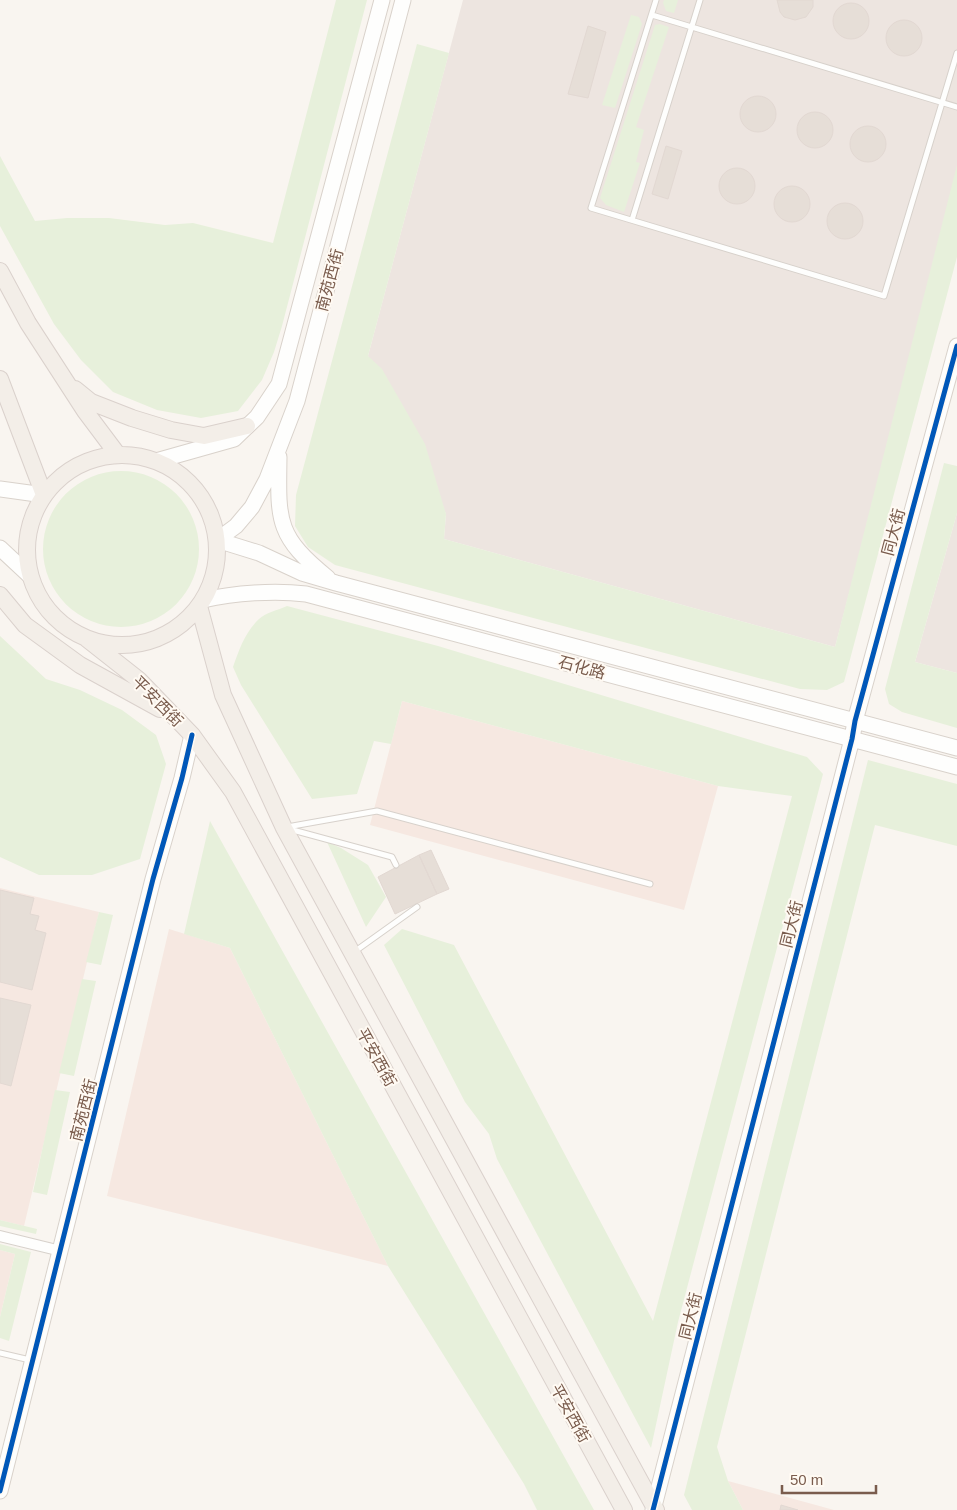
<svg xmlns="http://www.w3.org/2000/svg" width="957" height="1510" font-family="Helvetica,'Noto Sans SC',sans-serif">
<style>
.commercial{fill:#f6e8e1}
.industrial{fill:#ede5e0}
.green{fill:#e7f0db}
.building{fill:#e6ded7;stroke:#e2d8d2}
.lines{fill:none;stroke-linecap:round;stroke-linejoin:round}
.lane-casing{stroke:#d7d1cb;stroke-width:7}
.street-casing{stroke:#d7d1cb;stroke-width:12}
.secondary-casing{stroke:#d9d2cb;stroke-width:17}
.primary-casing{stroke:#dad1cc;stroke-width:18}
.lane{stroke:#fefefd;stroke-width:5}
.street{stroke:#fefefd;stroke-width:10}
.secondary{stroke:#fefefd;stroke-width:15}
.primary{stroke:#f3eee8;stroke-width:16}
.cycleway-casing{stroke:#fffaf3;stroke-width:8}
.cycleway{stroke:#0057b8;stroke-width:5}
.labels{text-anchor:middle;stroke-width:4;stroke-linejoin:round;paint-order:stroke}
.street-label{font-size:16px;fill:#7a5c4d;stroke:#fffaf3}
</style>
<rect width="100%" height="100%" fill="#f9f5f0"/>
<path class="commercial" d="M402 701 718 786 684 910 370 825Z
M0 888 99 912 24 1226 0 1220Z
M169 929 230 948 388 1266 107 1196Z
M0 1250 15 1254 0 1317Z
M728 1481 834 1510H743Z"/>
<path class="industrial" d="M463 0H957V183L835 647 444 539 446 514 368 356Z
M957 513V673L915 662Z"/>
<path class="green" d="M336 0H367L282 326 274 352 262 380 238 411 201 418 157 410 113 392 81 360 54 324 0 226V156L35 221 67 218H109L165 225 193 223 273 243Z
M664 0H678L674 13 666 11 663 3Z
M631 15 639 17 642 24 615 108 602 105Z
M660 24 669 27 636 127 644 130 636 162 640 163 624 212 606 205 600 198 655 25Z
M417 44 449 53 368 356 382 369 425 444 446 514 444 539 835 647 957 165V257L844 682 827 690 800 689 335 565 308 547 295 526 296 495Z
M944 463 957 466V513L915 662 957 673V728L902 712 889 704 885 689Z
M43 549a78 78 0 1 1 156 0a78 78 0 1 1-156 0Z
M287 606 438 646 807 757 823 774 678 1322 651 1448 497 1159 489 1134 465 1102 384 945 402 929 454 945 653 1321 792 796 718 786 402 701 391 744 374 741 357 794 312 799 241 685 233 667C239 650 245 632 259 619 265 613 278 610 287 606Z
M0 636 46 679 80 690 122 710 156 735 166 764 140 859 92 875H39L0 857Z
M868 760 957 784V846L875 825 717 1447 728 1481 743 1510H692L684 1495Z
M210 821 594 1510H537L524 1484 388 1266 230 948 184 934Z
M327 842 341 848 368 865 386 897 366 927Z
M99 912 113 915 101 965 86 962Z
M82 979 96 981 74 1076 59 1073Z
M55 1090 70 1092 47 1195 33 1192Z
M0 1220 37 1229 36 1234 0 1226Z
M0 1244 31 1252 9 1341 0 1338V1317L15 1254 0 1250Z"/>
<path class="building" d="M777 0H813V7L806 17 795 20 784 17 780 12Z
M833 21a18 18 0 1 1 36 0a18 18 0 1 1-36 0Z
M886 38a18 18 0 1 1 36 0a18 18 0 1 1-36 0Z
M588 26 606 32 588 98 568 94Z
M740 114a18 18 0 1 1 36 0a18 18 0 1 1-36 0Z
M797 130a18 18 0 1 1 36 0a18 18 0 1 1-36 0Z
M850 144a18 18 0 1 1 36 0a18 18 0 1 1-36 0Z
M666 146 682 151 668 199 652 194Z
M719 186a18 18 0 1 1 36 0a18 18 0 1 1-36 0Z
M774 204a18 18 0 1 1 36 0a18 18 0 1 1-36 0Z
M827 221a18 18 0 1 1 36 0a18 18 0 1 1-36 0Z
M431 850 449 889 437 894 419 855Z
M419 855 437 894 395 914 378 877Z
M0 890 34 898 30 914 39 916 35 930 46 933 32 990 0 982Z
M0 998 31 1005 11 1086 0 1083Z
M781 1505 798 1510H780Z"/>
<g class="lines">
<g class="lane-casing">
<path id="lane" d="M656 0 591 208 884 296 957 53
M652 15 957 107
M632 220 700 0
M287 827 377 811 650 884
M289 829 392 857 396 865
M354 952 417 907
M0 1353 30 1360"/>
</g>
<g class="street-casing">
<path id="street" d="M0 1236 61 1251"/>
</g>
<g class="secondary-casing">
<path id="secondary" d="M279 457C278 521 276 536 328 578
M156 461 234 439 257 417 279 384 382 0
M0 489 44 495
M217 540 259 553 302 573 336 583 957 748
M217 540 236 526 252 507 267 479 297 401 403 0
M0 548 30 576
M203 600C235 593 274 590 306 594L957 767
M0 1491 153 879 182 778 192 735
M653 1510 852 739 855 721 957 346"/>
</g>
<g class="primary-casing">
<path id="primary" d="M0 271 28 323 85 411 118 455
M0 379 44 495
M75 389 91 402 132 418 171 430 204 436 247 426
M27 550a95 95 0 1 1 190 0a95 95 0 1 1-190 0Z
M0 595 25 625 80 665 160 709
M199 606 223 695 284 828 656 1510
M87 639 139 680 192 735 233 792 624 1510"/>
</g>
<use href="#lane" class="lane"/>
<use href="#street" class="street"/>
<use href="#secondary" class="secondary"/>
<use href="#primary" class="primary"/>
<g class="cycleway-casing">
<path id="cycleway" d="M0 1491 153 879 182 778 192 735
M653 1510 852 739 855 721 957 346"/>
</g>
<use href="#cycleway" class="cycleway"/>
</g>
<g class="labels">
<g class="street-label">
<text transform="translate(329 280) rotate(-75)" y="6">南苑西街</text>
<text transform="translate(893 532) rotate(-75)" y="6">同大街</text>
<text transform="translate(582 667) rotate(15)" y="6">石化路</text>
<text transform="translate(158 701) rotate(45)" y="6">平安西街</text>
<text transform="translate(791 924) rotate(-76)" y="6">同大街</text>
<text transform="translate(377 1057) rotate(61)" y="6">平安西街</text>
<text transform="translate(83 1110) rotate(-76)" y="6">南苑西街</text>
<text transform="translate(690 1316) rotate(-76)" y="6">同大街</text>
<text transform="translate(571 1413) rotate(61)" y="6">平安西街</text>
</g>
</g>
<path d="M782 1485v8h94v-8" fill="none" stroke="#7a5c4d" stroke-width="2.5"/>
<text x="790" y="1485" font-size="15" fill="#7a5c4d" stroke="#fffaf3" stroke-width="4" paint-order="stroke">50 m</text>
</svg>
